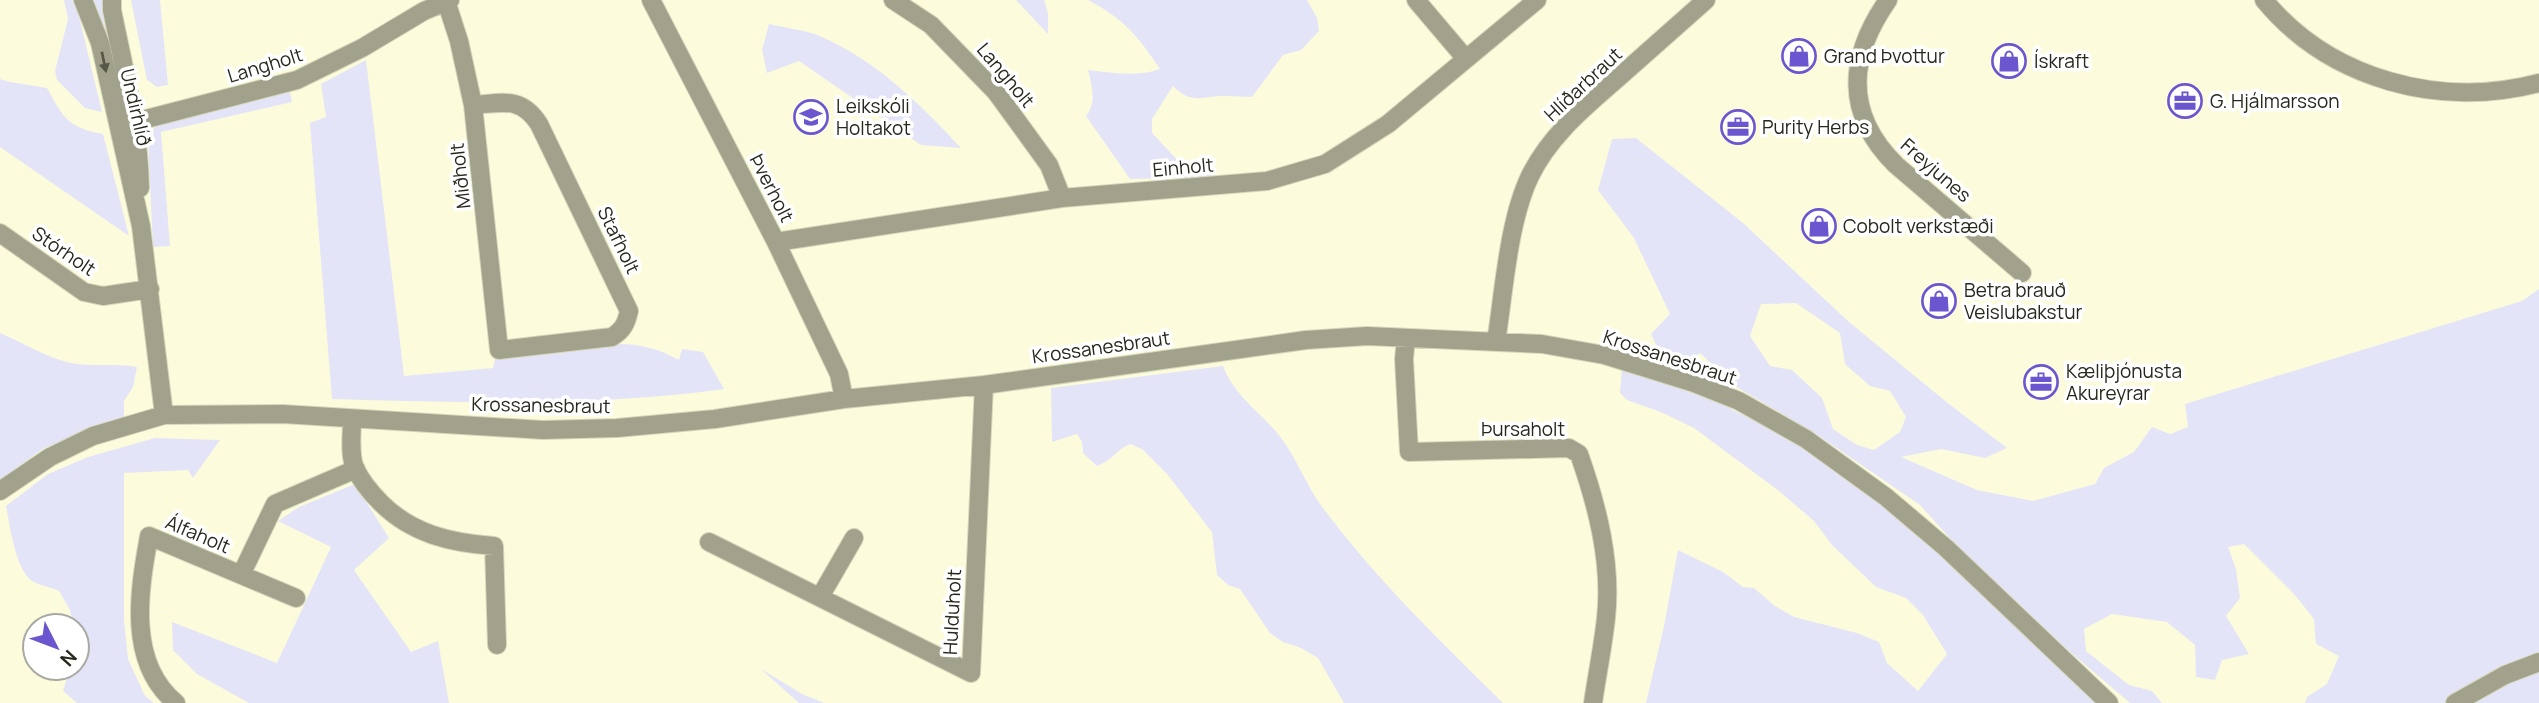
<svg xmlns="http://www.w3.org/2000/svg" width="2539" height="703" font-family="Manrope,sans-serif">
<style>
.green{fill:#e4e4f8;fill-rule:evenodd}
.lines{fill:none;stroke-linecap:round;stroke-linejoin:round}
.minor-casing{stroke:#d6d6ba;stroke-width:20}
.minor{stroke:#a2a28c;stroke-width:18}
.oneway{fill:#585849}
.labels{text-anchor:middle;stroke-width:7;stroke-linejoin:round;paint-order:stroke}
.poi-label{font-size:19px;fill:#27271c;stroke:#fff;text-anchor:start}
.street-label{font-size:19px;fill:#27271c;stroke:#fff}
</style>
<rect width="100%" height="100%" fill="#fcfcdd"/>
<path class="green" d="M64 0H73L77 8 102 112 85 108 57 80 55 71 68 19Z
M88 0H103V17L119 85V90Z
M131 0H160L168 85 157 87 147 80Z
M1016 0H1044L1048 13V34Z
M1088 0H1307L1317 18 1319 31 1301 50 1283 55 1252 97C1243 97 1234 96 1224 96 1202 96 1191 105 1173 86L1152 119V133L1186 169 1218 177 1130 179 1086 116C1097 103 1092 86 1088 70 1112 73 1138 77 1160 69 1138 36 1124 19 1088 0Z
M769 24C786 28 806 30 822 37 877 61 921 105 961 148L921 145 799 61 767 73 762 50Z
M366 60 404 376 493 368 496 355 618 344C642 344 659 349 679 360L682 349 703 352 724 389C595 407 463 403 332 399L310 123 326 117 321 84Z
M0 79 10 82 47 88C63 117 68 128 103 134L129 236 0 147Z
M290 92 292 102 161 132 170 246 153 247 148 142 154 128 162 122Z
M1636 138 1743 223 1849 322 1949 404 2007 448 1985 458 1941 449 1901 457 1977 490 2033 501 2095 484 2104 468 2134 452 2152 427 2170 434 2188 427 2185 404 2522 301 2539 289V703H2305L2307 697 2327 684 2339 656 2316 644 2314 619 2294 594 2244 544 2228 547 2236 569 2240 598 2226 616 2249 654 2222 660 2215 680 2196 677 2195 645 2167 622 2112 614 2084 629 2086 651 2129 685 2152 691 2162 703H2130L2068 650 1956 545 1920 505 1819 436 1735 386 1700 353 1685 362 1659 351 1651 334 1670 314 1634 238 1598 190 1612 139ZM1796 303 1840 333 1845 364 1870 386 1890 391 1906 417 1900 432 1874 450 1857 445 1833 429 1822 398 1792 370 1770 366 1750 336 1761 304Z
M0 333C22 342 47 358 71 363 93 367 115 363 137 367L133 387 124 401V418L44 448 0 480Z
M1223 366C1234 396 1263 414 1282 439 1298 461 1307 487 1323 508 1376 579 1440 641 1503 703H1344L1318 658 1301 648 1283 642 1270 633 1240 589 1228 585 1217 575 1212 532 1167 474 1142 449 1130 444C1117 449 1112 461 1097 466L1083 453 1082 442 1077 434 1052 442 1051 388Z
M1622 367 1711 399 1795 441 1886 506 1974 581 2097 703H1646L1664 626 1678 550 1723 572 1743 587 1754 588 1775 606 1794 617 1857 633 1879 642 1887 663 1918 691 1947 654 1923 615 1906 598 1876 587 1832 545 1814 521 1779 491 1694 428 1663 413 1627 400 1620 393Z
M155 438 220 440 193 478 188 470 124 473V620L128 659 145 696 154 703H77L63 691 68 674 66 668H77V626H73L70 610 59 591C51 587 38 585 32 581 15 569 10 525 6 506L48 474 88 457Z
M355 484 389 538 354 570 411 652 438 641 449 703H249L197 674 173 650 172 622 277 663 331 547 278 521 299 507Z
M761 669 802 694 824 703H799Z"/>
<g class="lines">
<g class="minor-casing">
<path id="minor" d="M83 0 100 43 141 226 164 415
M112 0V10C124 69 139 127 140 188
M651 0 776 242 839 374 844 399
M893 0 931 25 996 92 1049 165 1062 198
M1416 0 1466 59
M1888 0C1848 57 1844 114 1896 165L2022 273
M2264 0C2330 80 2441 109 2539 83
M446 1 459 41 473 105 499 350 612 337C623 330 626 324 629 311L539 124C521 96 503 103 473 105
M119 126 297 80 362 48 424 11 450 0
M0 233 84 292 103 296 150 289
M776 242 1062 198 1267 181 1325 164 1388 124 1537 0
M1406 338 1404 359 1409 452 1569 448 1579 454C1597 505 1612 562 1606 618 1603 646 1597 675 1593 703
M1496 342C1504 292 1508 222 1530 176 1550 135 1585 107 1618 78 1647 52 1677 26 1706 0
M352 420C352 435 349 454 355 468 361 481 371 493 381 503 412 534 451 543 494 546L497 645
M0 491 50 457 93 436 164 415 283 414 543 430 617 428 715 419 844 399 984 385 1306 340 1367 336 1542 344 1604 355 1694 383 1739 401 1806 439 1886 497 1946 548 2109 703
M709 542 971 673 984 385
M241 575 275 504 356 469
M820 597 854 538
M176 703C127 663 139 591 149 536L296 598
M2455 703 2505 675 2539 662"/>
</g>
<use href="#minor" class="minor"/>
</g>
<defs><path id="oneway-solid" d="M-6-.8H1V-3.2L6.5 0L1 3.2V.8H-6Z" transform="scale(1.75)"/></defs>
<use class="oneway" href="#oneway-solid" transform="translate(104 62) rotate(78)"/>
<defs>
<g id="shop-ring" transform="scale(1.75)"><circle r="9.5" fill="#fff" stroke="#6c56cf" stroke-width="1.5"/><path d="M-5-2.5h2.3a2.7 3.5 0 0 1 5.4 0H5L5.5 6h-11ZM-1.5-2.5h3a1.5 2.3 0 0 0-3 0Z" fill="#6c56cf"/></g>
<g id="office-ring" transform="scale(1.75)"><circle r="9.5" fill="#fff" stroke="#6c56cf" stroke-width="1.5"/><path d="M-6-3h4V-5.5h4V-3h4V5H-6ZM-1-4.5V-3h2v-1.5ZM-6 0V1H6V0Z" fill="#6c56cf"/></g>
<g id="school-ring" transform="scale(1.75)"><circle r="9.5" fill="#fff" stroke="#6c56cf" stroke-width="1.5"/><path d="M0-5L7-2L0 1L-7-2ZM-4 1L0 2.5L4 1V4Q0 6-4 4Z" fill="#6c56cf"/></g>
</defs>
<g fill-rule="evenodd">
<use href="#shop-ring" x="1799" y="56"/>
<use href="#shop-ring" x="2009" y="61"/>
<use href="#office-ring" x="2185" y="101"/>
<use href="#school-ring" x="811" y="117"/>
<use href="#office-ring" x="1738" y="127"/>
<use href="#shop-ring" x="1819" y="226"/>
<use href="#shop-ring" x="1939" y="301"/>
<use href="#office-ring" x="2041" y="382"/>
</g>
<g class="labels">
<g class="poi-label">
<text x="1824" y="63">Grand Þvottur</text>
<text x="2034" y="68">Ískraft</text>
<text x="2210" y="108">G. Hjálmarsson</text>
<text x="836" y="113">Leikskóli<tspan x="836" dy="22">Holtakot</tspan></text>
<text x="1762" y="134">Purity Herbs</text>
<text x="1843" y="233">Cobolt verkstæði</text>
<text x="1964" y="297">Betra brauð<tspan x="1964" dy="22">Veislubakstur</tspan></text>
<text x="2066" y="378">Kæliþjónusta<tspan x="2066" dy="22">Akureyrar</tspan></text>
</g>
<g class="street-label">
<text transform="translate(265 65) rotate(-17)" y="7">Langholt</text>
<text transform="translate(1006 75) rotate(50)" y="7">Langholt</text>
<text transform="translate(1583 84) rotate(-43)" y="7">Hlíðarbraut</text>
<text transform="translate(136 107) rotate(77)" y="7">Undirhlíð</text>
<text transform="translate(1183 167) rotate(-5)" y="7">Einholt</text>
<text transform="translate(1936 170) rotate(41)" y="7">Freyjunes</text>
<text transform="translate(460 176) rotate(-96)" y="7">Miðholt</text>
<text transform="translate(772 188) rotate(63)" y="7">Þverholt</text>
<text transform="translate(619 240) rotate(64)" y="7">Stafholt</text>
<text transform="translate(64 251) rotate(34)" y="7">Stórholt</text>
<text transform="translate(1101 347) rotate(-8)" y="7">Krossanesbraut</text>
<text transform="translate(1670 357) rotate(18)" y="7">Krossanesbraut</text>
<text transform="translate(541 405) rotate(1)" y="7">Krossanesbraut</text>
<text x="1523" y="436">Þursaholt</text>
<text transform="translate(198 534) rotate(23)" y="7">Álfaholt</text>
<text transform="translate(952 612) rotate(-87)" y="7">Hulduholt</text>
</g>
</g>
<g transform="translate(56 647) rotate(132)"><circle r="33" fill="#ffffff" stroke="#a9a9a4" stroke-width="2"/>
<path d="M0-5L12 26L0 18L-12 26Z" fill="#6c56cf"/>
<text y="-10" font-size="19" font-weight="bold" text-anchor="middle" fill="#27271c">N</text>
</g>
</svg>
